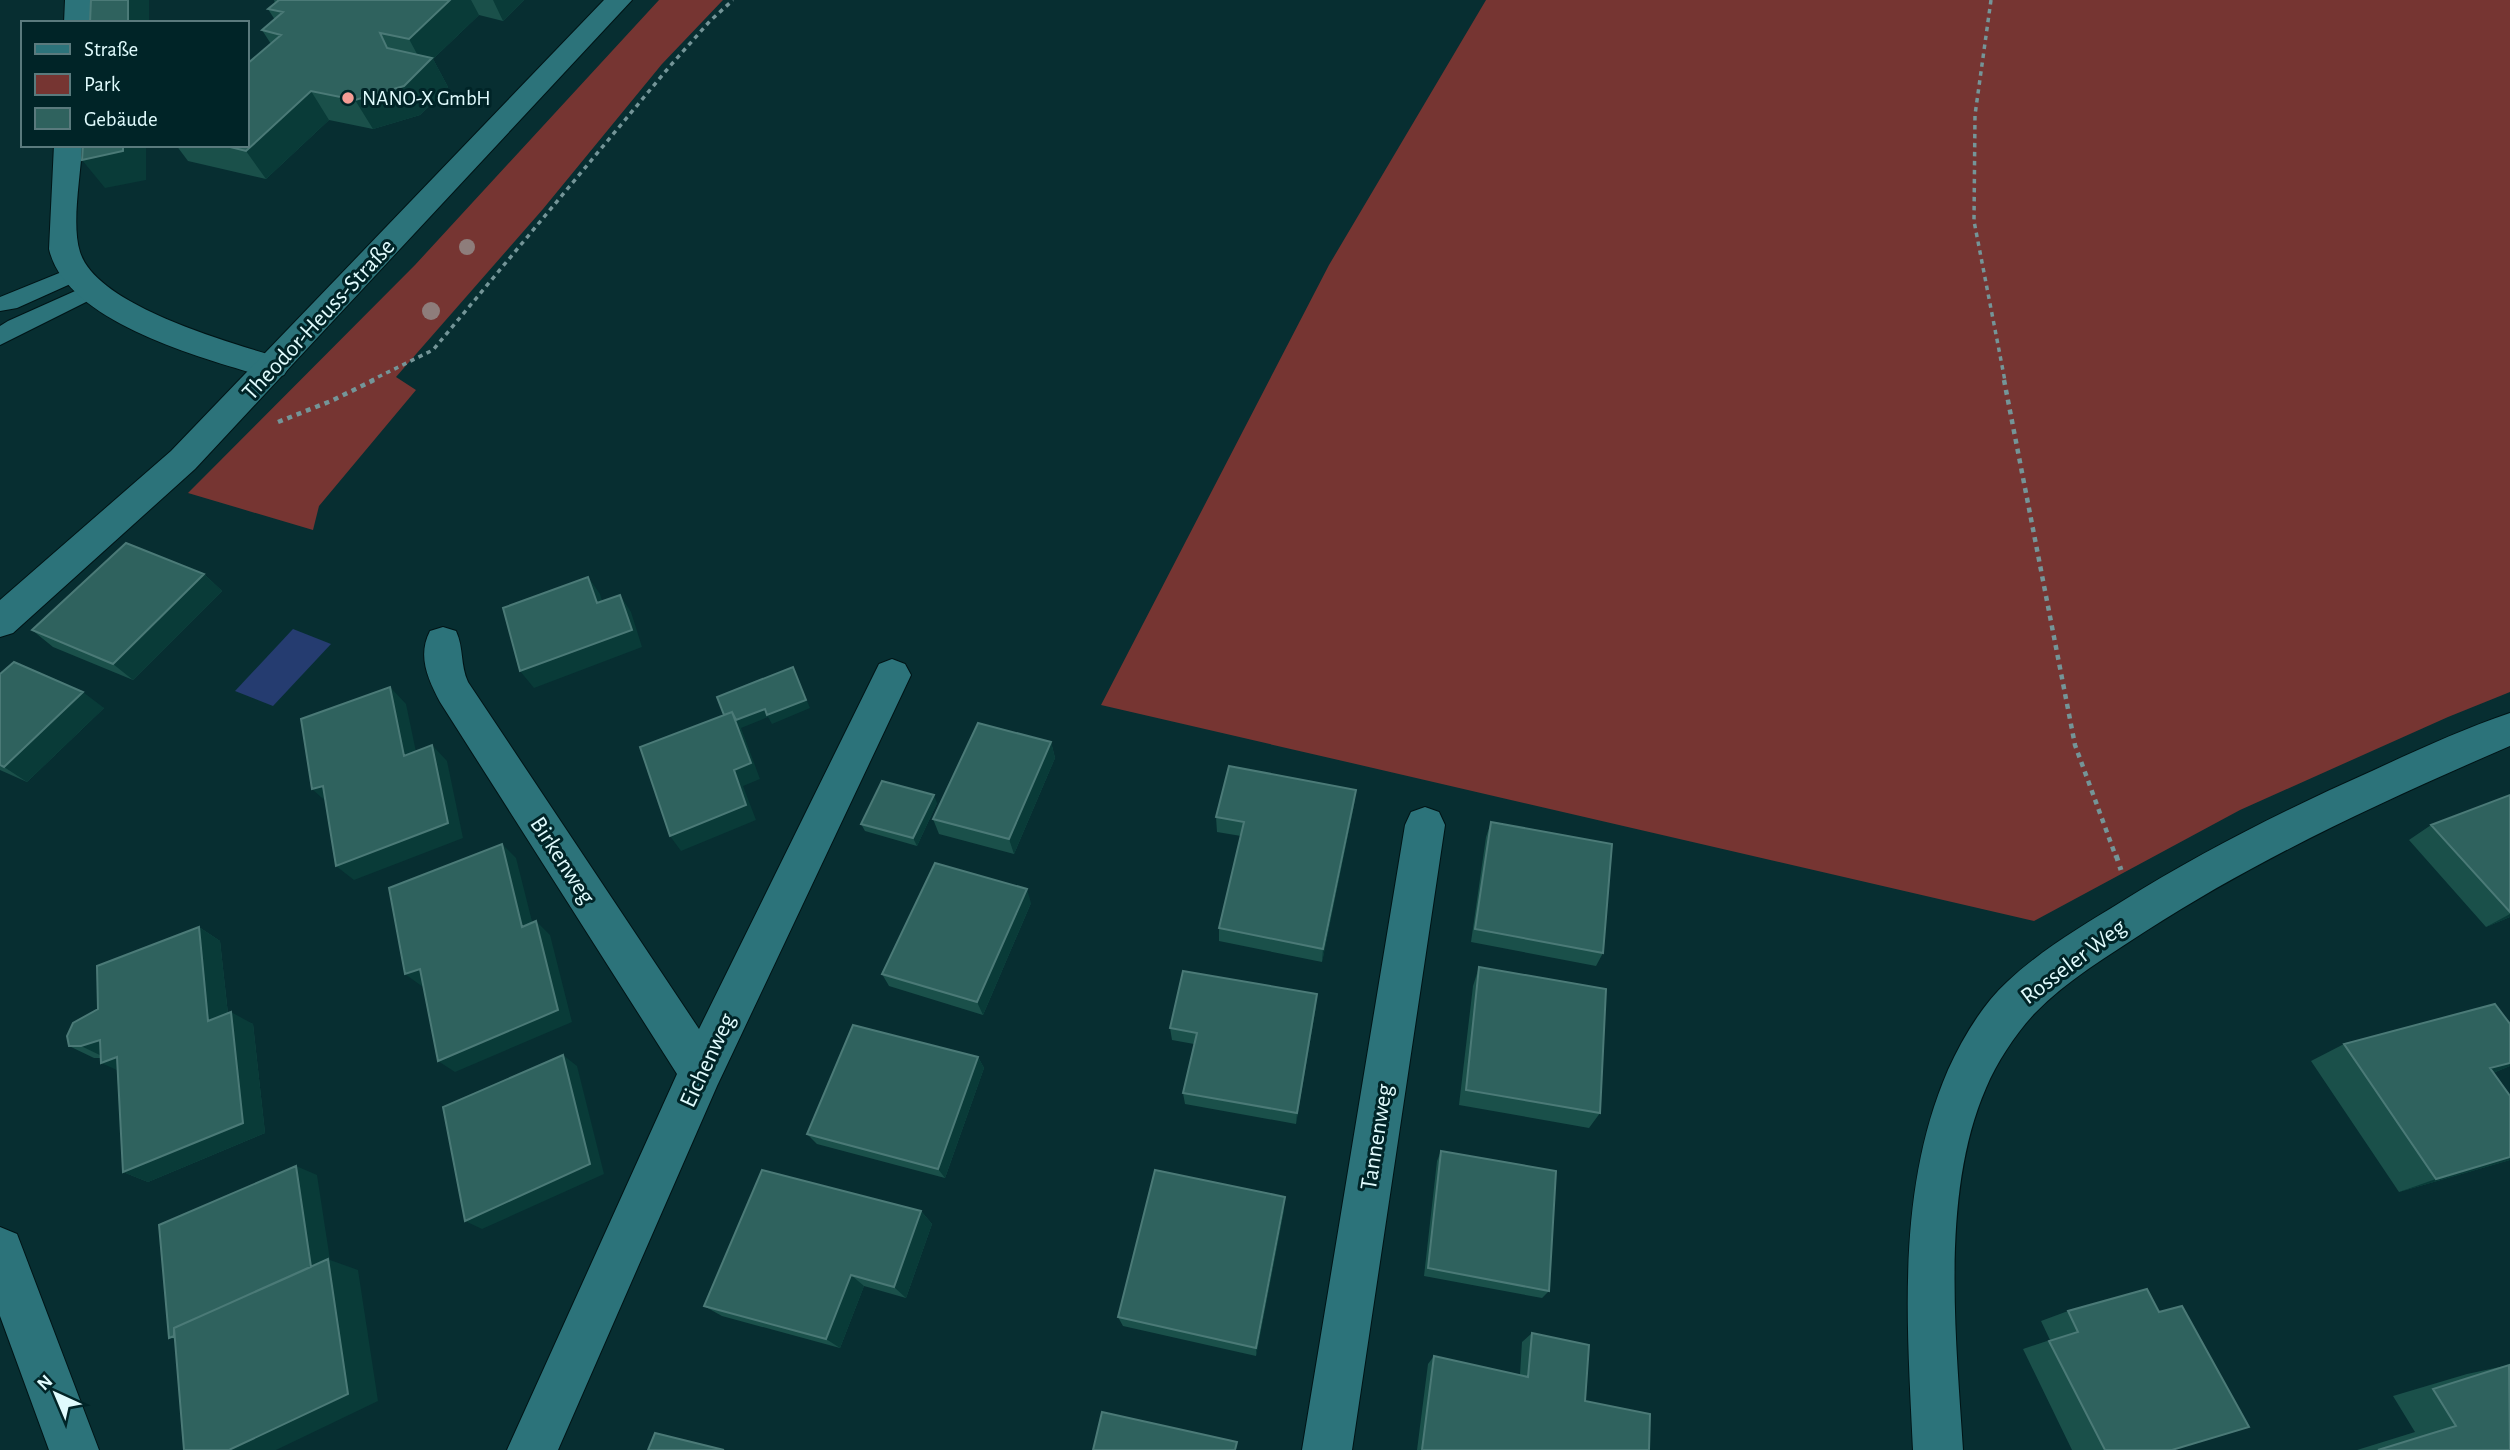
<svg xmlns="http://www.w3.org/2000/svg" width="2510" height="1450" font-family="'Alegreya Sans',sans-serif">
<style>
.green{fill:#763532}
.water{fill:#253c70}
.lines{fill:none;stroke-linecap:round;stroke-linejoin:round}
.lane-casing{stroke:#011416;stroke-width:2}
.street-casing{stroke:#011416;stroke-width:2}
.secondary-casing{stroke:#011416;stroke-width:2}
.path-far2{stroke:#749598;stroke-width:3.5;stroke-dasharray:4.5 4.5;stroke-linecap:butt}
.path-far1{stroke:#749598;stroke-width:4.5;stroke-dasharray:5 5;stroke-linecap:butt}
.path{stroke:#749598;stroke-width:5;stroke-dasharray:6 6;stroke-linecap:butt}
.lane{fill:#2c737a;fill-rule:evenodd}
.street{fill:#2c737a;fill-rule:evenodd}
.secondary{fill:#2c737a;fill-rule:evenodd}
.tree{fill:#8e7d7b}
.wall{fill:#1a504a}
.shaded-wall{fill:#093b38}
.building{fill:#2f625e;stroke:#4b7a77;stroke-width:2}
.poi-dot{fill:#f59c95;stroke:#002427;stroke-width:2.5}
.labels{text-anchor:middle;stroke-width:6;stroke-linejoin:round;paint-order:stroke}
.far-poi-label{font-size:21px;fill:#e0fbfd;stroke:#002427;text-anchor:start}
.street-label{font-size:24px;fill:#e0fbfd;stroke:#002427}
</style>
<rect width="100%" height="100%" fill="#072e31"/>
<path class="green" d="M659 0H723L662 64 543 209 396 377 416 390 319 506 313 530 188 493 415 265Z
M1486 0H2510V692L2448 717 2240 810 2034 921 1101 705 1329 265Z"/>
<path class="water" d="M293 629 331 644 273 706 235 691Z"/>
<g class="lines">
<g class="lane-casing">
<path id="lane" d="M79 265 86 267 89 272 86 277 17 308 0 311V297Z
M93 283 100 285 104 290 100 295 0 345V326L8 321Z"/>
</g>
<g class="street-casing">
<path id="street" d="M65 0H91L90 23H64Z
M54 145H82C81 175 71 224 80 252 97 307 235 344 284 359L289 367 284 375 273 379C209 360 66 324 49 249Z
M443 627 456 631C464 648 460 665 468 682L699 1029 879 664 892 659 905 664 911 675 717 1086 558 1450H507L677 1074 440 702C428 679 417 656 430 631Z
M2510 713V746C2385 800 2261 857 2146 931 2108 956 2067 980 2035 1013 2016 1033 1997 1062 1986 1088 1940 1193 1956 1338 1963 1450H1913C1907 1322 1896 1190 1948 1070 1962 1039 1982 1005 2007 982 2041 950 2082 926 2121 902 2201 852 2286 809 2372 771 2417 750 2463 729 2510 713Z
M1425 807 1439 812 1445 825 1352 1450H1302L1405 825 1411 812Z
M0 1227 17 1234 99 1450H49L0 1316Z"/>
</g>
<g class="secondary-casing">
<path id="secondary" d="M604 0H632L195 469 13 633 0 637V600L171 451Z"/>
</g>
<path class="path-far2" d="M1991 0 1975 115 1974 221 2005 381
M370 381 433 350 670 66 710 21 733 0"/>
<path class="path-far1" d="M2004 380 2075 745 2116 857
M278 422 331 401 374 380"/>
<path class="path" d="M2116 855 2121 870"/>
<use href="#lane" class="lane"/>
<use href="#street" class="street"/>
<use href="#secondary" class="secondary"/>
</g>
<g class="tree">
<circle cx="467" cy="247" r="8"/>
<circle cx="431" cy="311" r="9"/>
</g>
<path class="wall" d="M274 0H524L503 21 479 15 433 59 448 87 420 115 373 129 329 120 266 179 188 161 176 145H247L271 44 262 30 275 20 268 9 275 3Z
M204 574 222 591 133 680 53 647 32 630Z
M0 674 104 708 27 782 0 770Z
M1051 742 1055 758 1014 854 939 834 933 819Z
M1356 790 1354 805 1322 962 1219 941V928L1241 836 1217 832 1216 817Z
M2510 795V917L2486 927 2409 840 2431 825Z
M937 803 917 846 865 831 861 824Z
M1491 822 1603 953 1596 966 1471 942 1486 837Z
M1031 903 983 1015 889 986 882 974Z
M199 927 220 941 228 1014 253 1024 265 1133 148 1182 123 1172 117 1070 101 1058H94L69 1046 98 1009Z
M1479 967 1600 1113 1589 1128 1459 1105 1473 986Z
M1316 1006 1296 1124 1185 1104 1183 1093 1194 1044 1172 1040 1170 1028Z
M2510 1024V1066L2493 1073 2510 1096V1160L2399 1192 2311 1061 2344 1044Z
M978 1057 984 1068 945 1178 817 1144 807 1134Z
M1441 1151 1549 1291 1542 1298 1424 1276 1437 1161Z
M1284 1210 1256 1356 1123 1326 1118 1317Z
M921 1211 932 1224 906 1298 864 1286 840 1348 722 1316 704 1306Z
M2068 1311 2172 1450H2072L2023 1349 2050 1340 2041 1321Z
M1532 1333 1585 1401 1649 1450H1417L1428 1364 1434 1356 1520 1375 1522 1342Z
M2509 1365 2510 1450H2357L2415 1432 2393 1396 2467 1374Z"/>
<path class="shaded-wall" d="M128 0H149V23H128Z
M450 0H471L479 15 433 59 448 87 420 115 373 129 355 100 424 67 409 39Z
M493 0H524L503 21Z
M311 91 329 120 266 179 246 151Z
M123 145H146V180L105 188 82 160Z
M204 574 222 591 133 680 113 664Z
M588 577 600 594 608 620 597 603Z
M620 595 631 612 642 647 534 688 520 671Z
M793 667 810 708 772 724 768 717 741 728 760 779 743 786 756 820 681 851 670 836 734 770 732 712Z
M390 687 406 704 420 771 404 756Z
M83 692 104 708 27 782 4 767Z
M1051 742 1055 758 1014 854 1009 839Z
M432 745 447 761 463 838 354 880 336 866Z
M323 786 330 805 312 789Z
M1356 790 1354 805 1322 962 1323 949Z
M934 795 937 803 917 846 913 838Z
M502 844 516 858 537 941 522 927Z
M1027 889 1031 903 983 1015 977 1002Z
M2510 914V917L2486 927Z
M536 921 550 935 572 1022 455 1072 438 1061Z
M199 927 220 941 230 1033 208 1021Z
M420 969 437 982 423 987 405 974Z
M1317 994 1316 1006 1296 1124 1297 1113Z
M231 1012 253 1024 265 1133 148 1182 123 1172Z
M100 1040 106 1058 81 1046Z
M563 1055 577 1066 604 1174 482 1229 465 1221Z
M117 1057 126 1074 101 1063Z
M978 1057 984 1068 945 1178 938 1169Z
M2510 1063V1066L2495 1072 2452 1085 2490 1068Z
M2510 1157V1160L2399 1192 2436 1179Z
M296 1166 317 1175 330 1260 358 1270 378 1401 276 1450H229L194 1344 169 1338Z
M1285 1197 1284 1210 1256 1356V1348Z
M921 1211 932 1224 906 1298 894 1287Z
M851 1275 864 1286 840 1348 826 1339Z"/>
<path class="building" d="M91 0H128V23H90Z
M279 0H450L409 39 380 33 387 48 432 58 404 86 355 100 311 91 246 151 222 145H247V64L281 35 262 30 283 12 268 9Z
M83 145H123V151L82 160Z
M126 543 204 574 113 664 32 630Z
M588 577 597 603 620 595 632 630 520 671 503 608Z
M14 662 83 692 4 767 0 765V674Z
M793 667 806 700 767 715 765 709 736 720 732 712 724 715 717 697Z
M390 687 404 756 432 745 448 823 336 866 323 786 312 789 301 719Z
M732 712 751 763 734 770 746 805 670 836 640 747Z
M978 723 1051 742 1009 839 933 819Z
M1229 766 1356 790 1323 949 1219 928 1244 822 1216 817Z
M882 781 934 795 913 838 861 824Z
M2510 795V912L2431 825Z
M1491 822 1612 844 1603 953 1475 929Z
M502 844 522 927 536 921 558 1010 438 1061 420 969 405 974 389 888Z
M935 863 1027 889 977 1002 882 974Z
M199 927 208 1021 231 1012 243 1123 123 1172 117 1057 101 1063 100 1040 81 1046H69L67 1036 73 1023 98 1009 97 966Z
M1479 967 1606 989 1600 1113 1466 1090Z
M1183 971 1317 994 1297 1113 1183 1093 1197 1033 1170 1028Z
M2495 1004 2510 1024V1063L2490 1068 2510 1096V1157L2436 1179 2344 1044Z
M853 1025 978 1057 938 1169 807 1134Z
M563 1055 590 1164 465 1221 443 1107Z
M1441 1151 1556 1171 1549 1291 1428 1268Z
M296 1166 311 1267 174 1328V1336L169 1338 159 1225Z
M762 1170 921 1211 894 1287 851 1275 826 1339 704 1306Z
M1155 1170 1285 1197 1256 1348 1118 1317Z
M328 1259 348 1394 229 1450H184L174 1328Z
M2147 1289 2159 1312 2182 1306 2249 1427 2172 1450H2105L2049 1341 2078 1332 2068 1311Z
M1532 1333 1589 1345 1585 1401 1650 1414 1649 1450H1422L1434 1356 1528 1377Z
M2509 1365 2510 1450H2378L2456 1426 2433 1389Z
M1102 1412 1237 1442 1235 1450H1093Z
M655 1433 724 1450H648Z"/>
<circle class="poi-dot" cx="348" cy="98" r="7"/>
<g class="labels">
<g class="far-poi-label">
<text x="362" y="105">NANO-X GmbH</text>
</g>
<g class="street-label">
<text transform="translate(318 319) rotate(-47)" y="8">Theodor-Heuss-Straße</text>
<text transform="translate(563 860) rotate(57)" y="8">Birkenweg</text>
<text transform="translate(2073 961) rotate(-37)" y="8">Rosseler Weg</text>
<text transform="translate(707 1060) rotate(-65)" y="8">Eichenweg</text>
<text transform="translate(1376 1137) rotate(-81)" y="8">Tannenweg</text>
</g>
</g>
<rect x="21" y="21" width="228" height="126" fill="#002427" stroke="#5a7a7d" stroke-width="2"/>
<rect x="35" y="44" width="35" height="10" fill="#2c737a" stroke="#5a7a7d" stroke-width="2"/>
<text x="84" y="56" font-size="21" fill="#e0fbfd">Straße</text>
<rect x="35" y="74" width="35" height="21" fill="#763532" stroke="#5a7a7d" stroke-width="2"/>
<text x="84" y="91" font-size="21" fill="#e0fbfd">Park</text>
<rect x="35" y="108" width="35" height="21" fill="#2f625e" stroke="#5a7a7d" stroke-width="2"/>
<text x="84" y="126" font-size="21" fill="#e0fbfd">Gebäude</text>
<g transform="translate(56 1394) rotate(316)" stroke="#002427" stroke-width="5" paint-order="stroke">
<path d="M0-5L12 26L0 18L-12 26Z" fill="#e0fbfd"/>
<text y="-10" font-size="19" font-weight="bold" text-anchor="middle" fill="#e0fbfd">N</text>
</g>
</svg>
